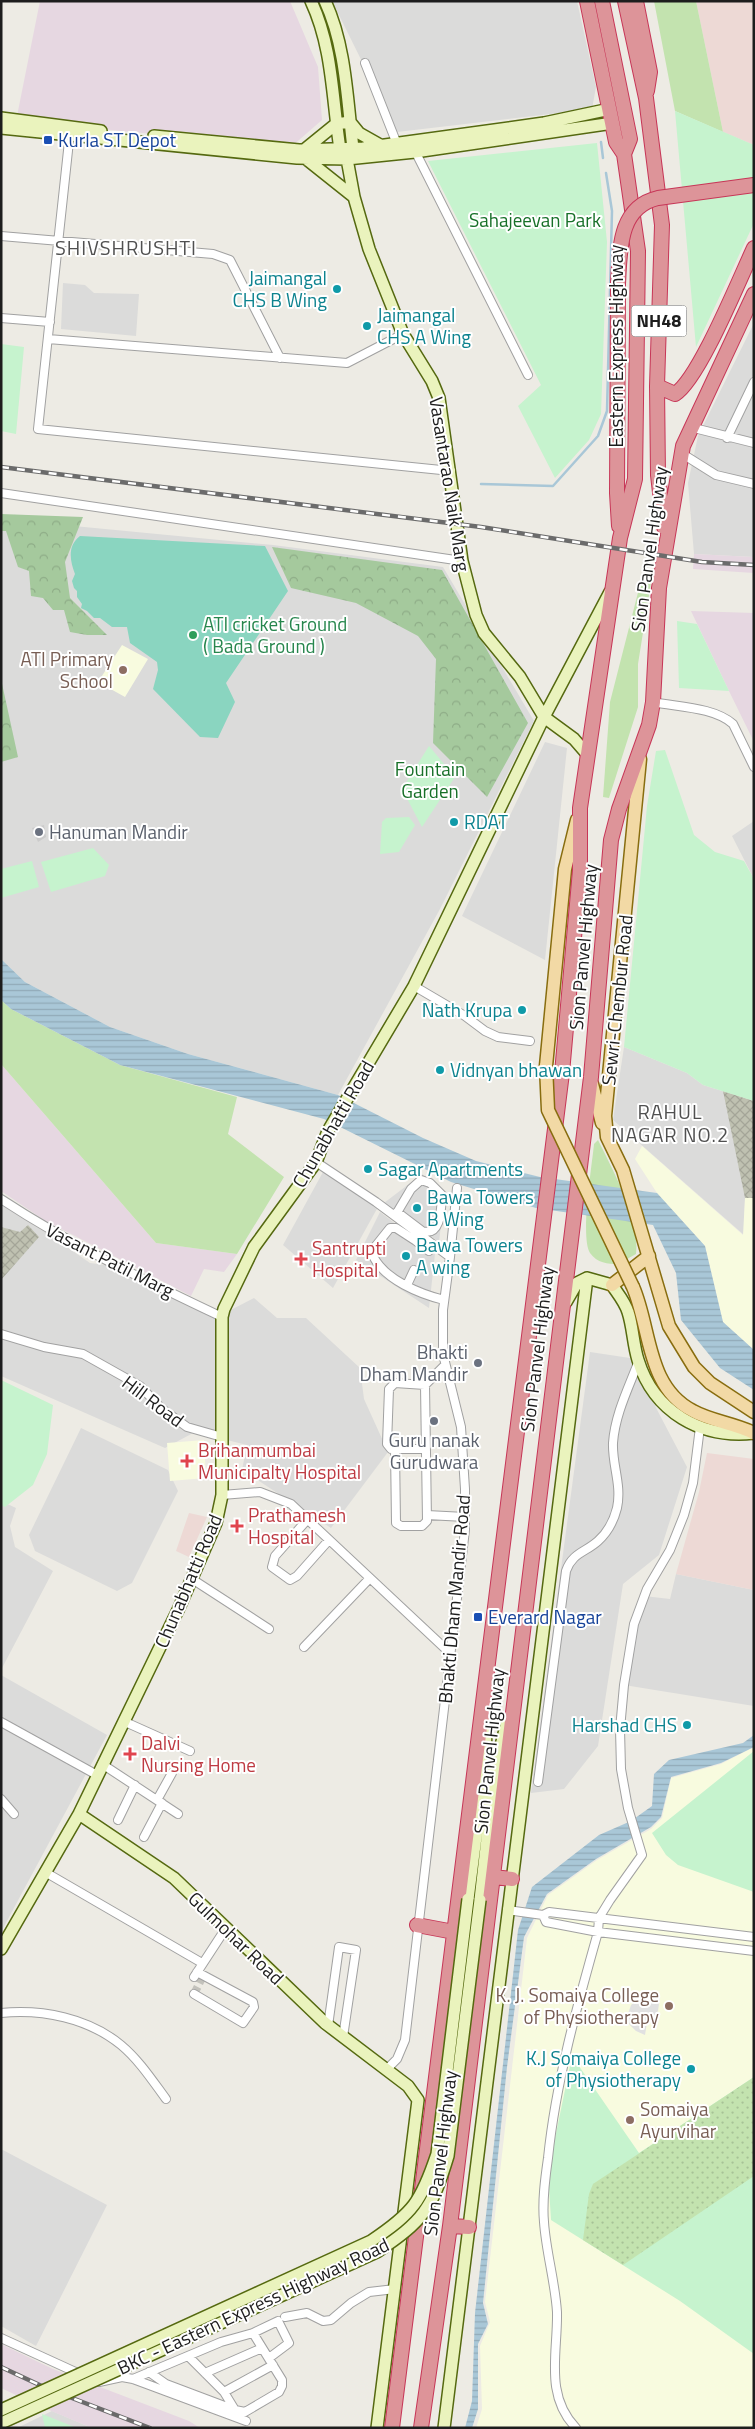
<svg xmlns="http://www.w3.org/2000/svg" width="755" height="2429" font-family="'Titillium Web',sans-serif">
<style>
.residential{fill:#dbdbda}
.commercial{fill:#edd9d5}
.industrial{fill:#e6d7e1}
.education{fill:#f8fbdf}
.religious{fill:#cbcbcb}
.construction{fill:url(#construction-cross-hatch)}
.grass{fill:#c3e3af}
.forest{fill:url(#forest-crowns)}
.park{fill:#c6f3ce}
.garden{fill:url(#garden-dots)}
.pitch{fill:#8ad5c0}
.parking{fill:#e1e1e1}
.water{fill:url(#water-rules)}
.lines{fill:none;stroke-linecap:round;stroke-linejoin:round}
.stream{stroke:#a9c7d7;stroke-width:2.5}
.street-tunnel{stroke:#c3c2bc;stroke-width:8;stroke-dasharray:8 4;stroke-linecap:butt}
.street-casing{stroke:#a1a1a1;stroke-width:10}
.secondary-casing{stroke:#556910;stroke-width:14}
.primary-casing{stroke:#886d0f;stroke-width:15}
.highway-casing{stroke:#c73657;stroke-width:16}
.street{stroke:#fff;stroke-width:8}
.secondary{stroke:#eaf3bd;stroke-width:11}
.primary{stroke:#f2d9a5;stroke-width:12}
.highway{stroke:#dd9499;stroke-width:14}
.rail-casing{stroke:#6b6b6b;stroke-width:4.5}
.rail{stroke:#fff;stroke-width:2.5;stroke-dasharray:8;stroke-linecap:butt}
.secondary-bridge-casing{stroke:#556910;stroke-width:14;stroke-linecap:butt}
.primary-bridge-casing{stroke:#886d0f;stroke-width:15;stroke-linecap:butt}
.highway-bridge-casing{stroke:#c73657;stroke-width:16;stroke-linecap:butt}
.secondary-bridge{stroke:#eaf3bd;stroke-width:11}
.primary-bridge{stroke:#f2d9a5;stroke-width:12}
.highway-bridge{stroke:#dd9499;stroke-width:14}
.transit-dot{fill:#1a4fb4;stroke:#fff;stroke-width:2}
.culture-dot{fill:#0f9aa8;stroke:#fff;stroke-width:2}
.leisure-dot{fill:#2e9e5b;stroke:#fff;stroke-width:2}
.education-dot{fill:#8d6e63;stroke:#fff;stroke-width:2}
.worship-dot{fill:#6b7280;stroke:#fff;stroke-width:2}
.health-dot{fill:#e0444e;stroke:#fff;stroke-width:2}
.labels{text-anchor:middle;stroke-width:4;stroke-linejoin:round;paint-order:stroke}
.shield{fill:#fff;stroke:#616161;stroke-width:1}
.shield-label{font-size:18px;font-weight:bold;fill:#1d1d1d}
.transit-label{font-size:19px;fill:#164399;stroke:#fff;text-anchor:start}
.park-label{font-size:19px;fill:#177028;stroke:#fff}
.culture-label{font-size:19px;fill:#0d838f;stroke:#fff;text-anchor:start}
.street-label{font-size:19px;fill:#1d1d1d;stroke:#fff}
.leisure-label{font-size:19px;fill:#27864d;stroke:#fff;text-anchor:start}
.education-label{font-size:19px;fill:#785e54;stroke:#fff;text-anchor:end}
.worship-label{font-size:19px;fill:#5b616d;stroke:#fff;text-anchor:start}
.health-label{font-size:19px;fill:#be3a42;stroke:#fff;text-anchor:start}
.neighbourhood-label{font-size:20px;letter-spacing:1px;fill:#505050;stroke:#fff}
</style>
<defs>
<pattern id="construction-cross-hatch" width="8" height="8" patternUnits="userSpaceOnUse" patternTransform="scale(1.25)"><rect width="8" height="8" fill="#bfc1b1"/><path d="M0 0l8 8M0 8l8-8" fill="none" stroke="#a4a598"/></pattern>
<pattern id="forest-crowns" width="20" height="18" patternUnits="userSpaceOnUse" patternTransform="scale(1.25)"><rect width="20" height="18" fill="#a5c99d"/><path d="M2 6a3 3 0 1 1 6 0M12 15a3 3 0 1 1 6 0" fill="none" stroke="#8eac87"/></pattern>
<pattern id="garden-dots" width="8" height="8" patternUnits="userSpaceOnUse" patternTransform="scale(1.25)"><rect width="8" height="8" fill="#c3e3af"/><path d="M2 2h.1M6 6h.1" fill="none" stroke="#a7c296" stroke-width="1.8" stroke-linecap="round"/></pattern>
<pattern id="water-rules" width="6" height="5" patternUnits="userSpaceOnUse" patternTransform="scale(1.25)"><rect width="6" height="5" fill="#a9c7d7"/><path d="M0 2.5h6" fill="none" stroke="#91aab8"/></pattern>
</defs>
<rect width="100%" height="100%" fill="#edebe4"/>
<path class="residential" d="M332 1H577L596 87 592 109 397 132Z
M63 283 85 285 94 293 139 294 136 336 61 329Z
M754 323V557L694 554 688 483 698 436Z
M1 519 273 545 443 567 534 721 440 909 338 1095 188 1054 110 1027 25 982 1 959Z
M545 742 567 748 545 960 462 916Z
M754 821V879L732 836Z
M624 1047 687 1073 703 1085 754 1101V1198H745L744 1235 613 1120Z
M323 1172 378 1207 333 1288 283 1245Z
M422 1174 440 1189 444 1199 439 1242 384 1203Z
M1 1201 90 1263 126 1268 221 1315 254 1298 277 1318H306L360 1368 364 1399 388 1452 331 1528 242 1470 247 1445 195 1432 165 1448 1 1376Z
M380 1212 435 1254 429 1308 356 1260Z
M590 1352 630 1358 687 1467 659 1555 623 1584 598 1746 564 1789 531 1793Z
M81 1428 168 1470 178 1491 132 1583 117 1591 35 1551 29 1535Z
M1 1501 16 1508 10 1526 15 1547 53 1571 1 1670Z
M676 1574 754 1590V1706L624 1685 644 1596 670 1599Z
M1 1675 107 1735 1 1932Z
M1 2149 107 2205 36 2346 1 2326Z
M52 2411 92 2428H17Z"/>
<path class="commercial" d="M696 1H754V145L723 132Z
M707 1453 754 1459V1590L676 1574 699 1492Z
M189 1513 207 1517 189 1557 176 1551Z"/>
<path class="industrial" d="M40 1H290L318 67 322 120 291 147 16 121Z
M694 554 754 557V573L693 569Z
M691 611 754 613V742L729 691Z
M1 1064 156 1243 237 1254 224 1272 204 1269 191 1296 44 1220 1 1191Z
M1 2344 53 2369 189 2421 200 2428H92L37 2405 1 2388Z"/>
<path class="education" d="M122 645 148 659 125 697 98 682Z
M642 1146 743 1235 745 1198H754V1350L723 1322 705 1246 657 1193 635 1159Z
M204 1440 206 1478 170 1481 167 1443Z
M754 1747V2428H476L482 2409 480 2346 490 2322 485 2302 527 1938 548 1895 597 1860 651 1829 662 1818 671 1778 721 1764Z"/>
<path class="religious" d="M44 825 46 837 38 842 32 828Z"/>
<path class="construction" d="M723 1091 754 1101V1198H745Z
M28 1225 39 1237 1 1280V1227L20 1232Z"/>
<path class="grass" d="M654 1H696L723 132 675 111Z
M643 573 652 576 638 664V707L609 798 603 797 610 702Z
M1 1000 11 1009 120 1065 237 1097 228 1134 284 1177 237 1254 156 1243 1 1064Z
M598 1140C613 1170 640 1221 636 1254L618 1264C608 1264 597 1263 590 1253 580 1237 592 1166 594 1144Z"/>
<path class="forest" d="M1 514 83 517 65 562 70 598 107 635H87L70 632 64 610H53L43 598 31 596 29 571 18 567 6 531H1Z
M272 547 442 570 528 723 487 797 433 743 436 659 418 636 356 603 291 588Z
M1 679 18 757 1 762Z"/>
<path class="park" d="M675 111 754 145V223L696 347Z
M597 143 607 242 601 414 589 440 555 478 518 406 541 385 428 161Z
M1 344 24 347 16 434 1 431Z
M677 621 697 624 729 691 679 688Z
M429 746 455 777 422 827 402 789Z
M665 750 694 835 715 852 744 861 754 879V1101L703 1085 687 1073 624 1047 647 806 656 751Z
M409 817 415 825 399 852 380 854 382 822 386 818Z
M93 848 109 865 105 876 51 892 41 862Z
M32 861 39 887 1 898V869Z
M1 1380 53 1405 47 1454 33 1485 5 1507 1 1505Z
M754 1751V1892L678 1865 666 1855 652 1833Z
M572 2056 639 2153 754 2077V2354L680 2301 551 2220 548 2172Z
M42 2414 77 2428H45Z"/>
<path class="garden" d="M754 2077V2176L623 2265 583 2240 589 2194 593 2184Z"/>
<path class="pitch" d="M80 536 265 546 288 591 226 683 235 702 218 738 200 737 153 689 158 670 157 662 130 643 127 627H112L100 618H94L87 611 81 608 82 604 77 597V591L74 588 72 581 75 574C70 561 67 546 80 536Z"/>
<path class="parking" d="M660 1996 658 2011 647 2023 645 2035 636 2031 629 2024 628 2014 631 2005 638 1999Z"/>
<path class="water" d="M1 959 25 982 110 1027 188 1054 338 1095 423 1138 476 1161 540 1177 657 1193 705 1246 723 1322 754 1350V1390L720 1368 681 1320 676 1273 653 1225 536 1208 451 1182 324 1119 120 1065 11 1009 1 1000Z
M754 1735V1747L721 1763 671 1777 661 1817 651 1827 596 1859 547 1894 524 1937 507 2067 483 2303 488 2324 478 2344V2409L472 2428H465L472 2401 475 2313 514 1966 518 1930 532 1887 599 1835 631 1821 652 1806 654 1774 669 1760 743 1743Z"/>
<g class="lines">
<path class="stream" d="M601 142 603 158
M481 484 553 486 598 436 607 411 612 211 606 173"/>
<path class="street-tunnel" d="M194 1994 202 1978"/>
<g class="street-casing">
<path id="street" d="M365 63 397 144
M70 132 38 429 451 471
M414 149 528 375
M1 236 213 254 230 260 280 358
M1 318 50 322
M48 339 347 363 403 334
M690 427 754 443
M727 438 754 382
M681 453 716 475 754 484
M1 493 462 561
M653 702C677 707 714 707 733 724L754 767
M414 986 465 1016 485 1031 498 1037 530 1041
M316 1162 376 1202 450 1257 443 1310V1354L461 1427 465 1489V1530L405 2040 397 2059 387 2069
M1 1199C71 1245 146 1281 222 1317
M395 1216 411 1189 421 1180 430 1183 442 1195C441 1207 442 1237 422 1231L397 1212
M421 1235 416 1241 396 1228H390L374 1248 373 1256C385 1280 420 1294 444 1300
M416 1241 429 1251
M450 1257 457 1188
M407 1285 414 1270
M1 1334 44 1347 83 1354 140 1386 161 1408 187 1427 222 1437
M425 1385 427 1521 422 1526H401L396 1523 395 1449H391L387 1444 389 1389 395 1383 425 1385 445 1365
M395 1449H425
M222 1495 260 1492 291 1504 451 1654
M427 1515 465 1517
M307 1520 275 1556 272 1567 290 1580 297 1576 329 1540
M192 1579 269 1629
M304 1647 370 1578
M123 1721 190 1751
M1 1722 97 1775
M102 1764 178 1814
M538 1782 566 1571C572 1553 586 1552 598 1541 608 1532 614 1520 617 1508 622 1485 612 1465 613 1443 615 1415 628 1389 638 1363
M1 1799 14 1814
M157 1800 172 1773
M118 1820 135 1785
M144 1837 162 1803
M45 1872 202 1963
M507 1910 543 1915 549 1912 754 1937
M543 1915 546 1922 598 1932 754 1951
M194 1977 226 1928
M194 1994 243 2023 254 2007 253 2002 197 1972
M1 2013C43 2009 88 2018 121 2045 139 2060 152 2080 166 2099
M328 2026 339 1947 356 1950 343 2037
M285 2317 307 2313 323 2321 331 2320 351 2303 369 2292 395 2289
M1 2338 82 2375
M189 2357 224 2392 273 2365
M149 2372 166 2384 235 2410 245 2412 279 2392 282 2386V2380L253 2333
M205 2373 262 2348
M133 2379 221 2342 253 2333 278 2321 289 2343 269 2358
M99 2382 122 2377 133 2379 246 2421
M224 2392 235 2410
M576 2428C544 2395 558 2352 557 2312 555 2281 546 2252 544 2222 542 2201 545 2179 548 2158 556 2081 577 2006 598 1932L599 1918 610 1900 642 1855 628 1808 621 1769 620 1729 624 1685 634 1624 647 1589 670 1550 684 1515 693 1483 700 1427"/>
</g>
<g class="secondary-casing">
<path id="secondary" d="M311 1C333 48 332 98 340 149L347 159 354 197 369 249 403 334 432 381 439 398 462 561 476 615 484 633 520 677 544 717 574 739 587 754
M325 1C346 46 347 100 353 148L350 153
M1 118 101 131
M1 128 297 158 347 159 415 152 613 123
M154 136 299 150 363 148 544 123 610 109
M304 150 336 124 350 122 359 133 382 146
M305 158 354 197
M566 1302 577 1283 587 1278 612 1285C618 1294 625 1302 628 1312 633 1327 633 1344 638 1360 654 1412 701 1439 754 1433
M79 1814 174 1878 325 2023 408 2086 418 2100 377 2428
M468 1899 485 1768 486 1724
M480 1900 495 1769 507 1722
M1 1949 79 1814 179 1608 216 1523 222 1495V1317L224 1309 254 1247 316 1162 328 1131 414 986 544 717 610 592
M444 2428 587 1278"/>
</g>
<g class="primary-casing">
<path id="primary" d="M640 759 605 1116 607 1137 623 1170 669 1326 694 1367 710 1383 754 1412
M546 1066 565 869 577 820
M592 1084 602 1123
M612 1285 649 1256
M633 1287C651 1328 646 1387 693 1411 711 1421 733 1423 754 1433"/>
</g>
<g class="highway-casing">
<path id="highway" d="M602 1 630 139 624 154
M625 1 646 98 662 225 657 386 658 475 664 527
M636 1 650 72 647 91
M618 284 617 493 619 526
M657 386 675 394C699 379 739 280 754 248
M493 1877 512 1879
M417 1925 454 1932
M450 2226 469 2227
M392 2428 562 1073 580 870V808L620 538 635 479 638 251 624 154 616 142 587 1
M421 2428 450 2226 591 1077 611 840 619 809 649 725 653 702 659 588 683 446 754 294"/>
</g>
<use href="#street" class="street"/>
<use href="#secondary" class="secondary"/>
<use href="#primary" class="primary"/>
<use href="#highway" class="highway"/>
<g class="rail-casing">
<path id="rail" d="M1 467 481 527 702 562 754 565
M1 2367 46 2388 150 2428"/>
</g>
<use href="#rail" class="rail"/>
<g class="secondary-bridge-casing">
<path id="secondary-bridge" d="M1 2410 371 2241C413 2213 421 2202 437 2154L468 1899
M1 2423 377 2252C423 2221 432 2209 448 2156L480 1900"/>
</g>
<g class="primary-bridge-casing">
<path id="primary-bridge" d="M546 1066 548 1110 633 1287"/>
</g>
<g class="highway-bridge-casing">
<path id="highway-bridge" d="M618 284C620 251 618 207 658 198L754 185"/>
</g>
<use href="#secondary-bridge" class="secondary-bridge"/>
<use href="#primary-bridge" class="primary-bridge"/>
<use href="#highway-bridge" class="highway-bridge"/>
</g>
<g class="transit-dot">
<rect x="43" y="135" width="10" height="10" rx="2.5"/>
<rect x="473" y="1612" width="10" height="10" rx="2.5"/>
</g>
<g class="culture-dot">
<circle cx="337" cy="289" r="5"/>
<circle cx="367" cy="326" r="5"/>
<circle cx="454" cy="822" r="5"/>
<circle cx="522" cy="1010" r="5"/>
<circle cx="440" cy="1070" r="5"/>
<circle cx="368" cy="1169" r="5"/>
<circle cx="417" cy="1208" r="5"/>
<circle cx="406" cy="1256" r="5"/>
<circle cx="687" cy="1725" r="5"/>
<circle cx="691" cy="2069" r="5"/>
</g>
<circle class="leisure-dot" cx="193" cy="635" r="5"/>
<g class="education-dot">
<circle cx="123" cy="670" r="5"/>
<circle cx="669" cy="2006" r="5"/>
<circle cx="630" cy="2120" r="5"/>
</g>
<g class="worship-dot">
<circle cx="39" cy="832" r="5"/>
<circle cx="478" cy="1363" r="5"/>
<circle cx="434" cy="1421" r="5"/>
</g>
<g class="health-dot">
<path d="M298.5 1251.5h5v5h5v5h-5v5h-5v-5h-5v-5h5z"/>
<path d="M184.5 1453.5h5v5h5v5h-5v5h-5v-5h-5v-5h5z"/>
<path d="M234.5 1518.5h5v5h5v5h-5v5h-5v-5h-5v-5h5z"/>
<path d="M127.5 1746.5h5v5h5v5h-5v5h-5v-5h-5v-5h5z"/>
</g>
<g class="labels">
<rect class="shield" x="631.5" y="305.5" width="55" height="31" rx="4"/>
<g class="shield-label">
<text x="659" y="327">NH48</text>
</g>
<g class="transit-label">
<text x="58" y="147">Kurla ST Depot</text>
<text x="488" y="1624">Everard Nagar</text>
</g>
<g class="park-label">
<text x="535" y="227">Sahajeevan Park</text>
<text x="430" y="776">Fountain<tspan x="430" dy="22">Garden</tspan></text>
</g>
<g class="culture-label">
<text x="327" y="285" text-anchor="end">Jaimangal<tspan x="327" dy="22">CHS B Wing</tspan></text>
<text x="377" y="322">Jaimangal<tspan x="377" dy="22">CHS A Wing</tspan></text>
<text x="464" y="829">RDAT</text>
<text x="512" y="1017" text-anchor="end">Nath Krupa</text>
<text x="450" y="1077">Vidnyan bhawan</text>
<text x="378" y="1176">Sagar Apartments</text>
<text x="427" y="1204">Bawa Towers<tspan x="427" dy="22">B Wing</tspan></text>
<text x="416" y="1252">Bawa Towers<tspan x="416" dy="22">A wing</tspan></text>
<text x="677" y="1732" text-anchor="end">Harshad CHS</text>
<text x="681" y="2065" text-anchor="end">K.J Somaiya College<tspan x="681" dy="22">of Physiotherapy</tspan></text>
</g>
<g class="street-label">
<text transform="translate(616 346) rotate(-90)" y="7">Eastern Express Highway</text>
<text transform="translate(450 484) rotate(81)" y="7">Vasantarao Naik Marg</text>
<text transform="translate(649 549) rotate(-82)" y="7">Sion Panvel Highway</text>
<text transform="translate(583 947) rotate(-85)" y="7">Sion Panvel Highway</text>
<text transform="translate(617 1000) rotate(-84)" y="7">Sewri-Chembur Road</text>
<text transform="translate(333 1124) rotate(-60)" y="7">Chunabhatti Road</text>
<text transform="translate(110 1260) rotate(27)" y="7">Vasant Patil Marg</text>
<text transform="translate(537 1349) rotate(-83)" y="7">Sion Panvel Highway</text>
<text transform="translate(153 1401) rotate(37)" y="7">Hill Road</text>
<text transform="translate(188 1581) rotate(-67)" y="7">Chunabhatti Road</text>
<text transform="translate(454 1599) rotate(-85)" y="7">Bhakti Dham Mandir Road</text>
<text transform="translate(489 1751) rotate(-84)" y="7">Sion Panvel Highway</text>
<text transform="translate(236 1938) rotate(44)" y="7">Gulmohar Road</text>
<text transform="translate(440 2153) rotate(-83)" y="7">Sion Panvel Highway</text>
<text transform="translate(253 2306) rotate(-25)" y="7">BKC - Eastern Express Highway Road</text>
</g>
<g class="leisure-label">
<text x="203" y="631">ATI cricket Ground<tspan x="203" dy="22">( Bada Ground )</tspan></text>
</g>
<g class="education-label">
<text x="113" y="666">ATI Primary<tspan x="113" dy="22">School</tspan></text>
<text x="659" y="2002">K. J. Somaiya College<tspan x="659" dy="22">of Physiotherapy</tspan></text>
<text x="640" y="2116" text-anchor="start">Somaiya<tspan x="640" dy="22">Ayurvihar</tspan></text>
</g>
<g class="worship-label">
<text x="49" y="839">Hanuman Mandir</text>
<text x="468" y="1359" text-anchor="end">Bhakti<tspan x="468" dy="22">Dham Mandir</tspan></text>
<text x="434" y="1447" text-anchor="middle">Guru nanak<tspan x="434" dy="22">Gurudwara</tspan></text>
</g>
<g class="health-label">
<text x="312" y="1255">Santrupti<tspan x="312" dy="22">Hospital</tspan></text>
<text x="198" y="1457">Brihanmumbai<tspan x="198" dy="22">Municipalty Hospital</tspan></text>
<text x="248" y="1522">Prathamesh<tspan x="248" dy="22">Hospital</tspan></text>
<text x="141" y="1750">Dalvi<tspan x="141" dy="22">Nursing Home</tspan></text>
</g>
<g class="neighbourhood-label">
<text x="126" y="255">SHIVSHRUSHTI</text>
<text x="670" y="1119">RAHUL<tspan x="670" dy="23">NAGAR NO.2</tspan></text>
</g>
</g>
<rect width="755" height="2429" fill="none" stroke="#1d1d1d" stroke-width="5"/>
</svg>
